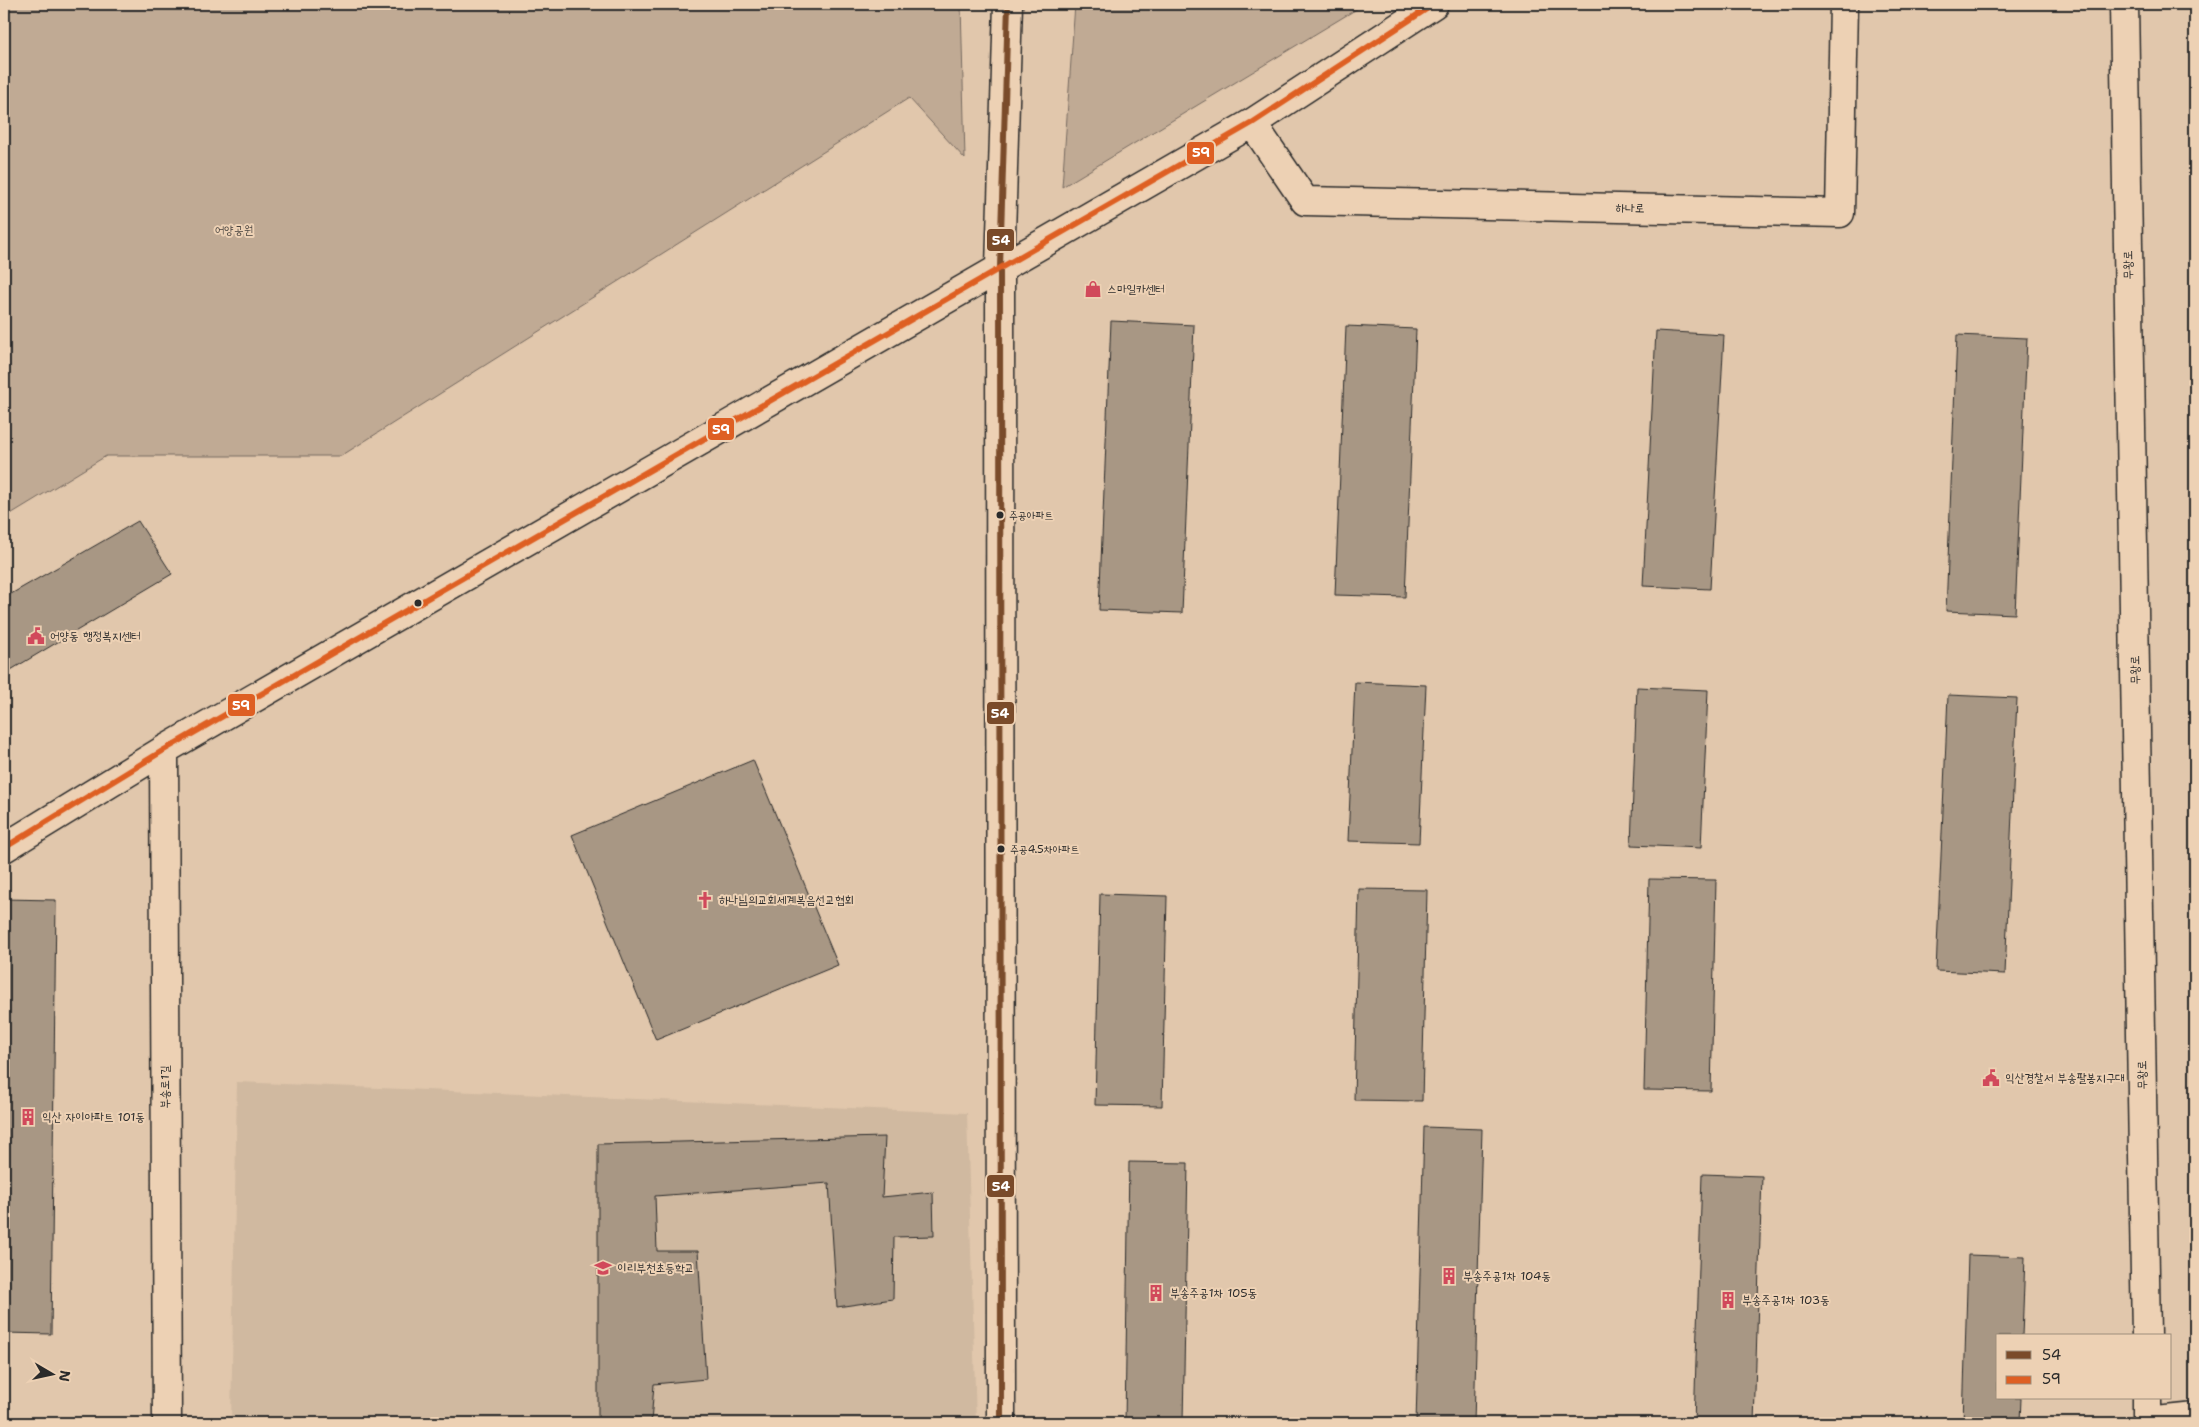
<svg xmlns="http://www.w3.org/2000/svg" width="2199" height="1427" font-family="'Shantell Sans','Poor Story',sans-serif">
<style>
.built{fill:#d0b9a0}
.green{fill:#c0aa94;stroke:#766a60}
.building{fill:#a89784;stroke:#2b2b2b}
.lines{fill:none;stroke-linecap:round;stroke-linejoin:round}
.minor-casing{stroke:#2b2b2b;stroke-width:31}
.minor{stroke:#edd1b4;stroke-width:28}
.bus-1-casing{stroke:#edd1b4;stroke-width:10}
.bus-2-casing{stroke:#edd1b4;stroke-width:10}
.bus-1{stroke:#7a4b2a;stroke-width:6}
.bus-2{stroke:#de5f23;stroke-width:6}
.bus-dot{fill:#2b2b2b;stroke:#edd1b4;stroke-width:2}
.labels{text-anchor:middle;stroke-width:4;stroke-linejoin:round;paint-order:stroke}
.bus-label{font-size:11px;fill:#2b2b2b;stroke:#edd1b4;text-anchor:start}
.street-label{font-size:12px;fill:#2b2b2b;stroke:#edd1b4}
.park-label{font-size:12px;fill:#494440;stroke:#edd1b4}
.poi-label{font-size:12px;fill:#2b2b2b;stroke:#edd1b4;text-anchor:start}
.line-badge{stroke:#edd1b4;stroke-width:2}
.badge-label{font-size:14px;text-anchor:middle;font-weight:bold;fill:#fff}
</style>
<rect width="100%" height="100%" fill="#e1c7ac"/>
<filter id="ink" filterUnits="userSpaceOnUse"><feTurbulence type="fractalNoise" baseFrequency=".02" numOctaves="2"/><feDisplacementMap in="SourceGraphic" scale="10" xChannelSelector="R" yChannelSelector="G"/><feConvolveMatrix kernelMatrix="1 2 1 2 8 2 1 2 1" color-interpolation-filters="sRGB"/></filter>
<g filter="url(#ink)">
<path class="built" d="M237 1082 967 1113 976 1423H231Z"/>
<path class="green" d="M4 4H961L965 159 909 98 341 456H106L4 518Z
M1075 4H1365L1062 187Z"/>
<path class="building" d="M1111 321 1194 325 1182 613 1099 610Z
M1346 326 1416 329 1405 597 1335 595Z
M1656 331 1724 335 1710 589 1643 586Z
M1957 335 2027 338 2015 614 1946 611Z
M138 521 172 574 4 674V598Z
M1355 682 1426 685 1419 843 1348 841Z
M1637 687 1708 690 1701 848 1631 845Z
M1948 695 2017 698 2005 974 1936 971Z
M753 760 838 965 656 1040 572 835Z
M1649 879 1716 880 1711 1091 1644 1090Z
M1359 889 1427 890 1422 1101 1354 1100Z
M1100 894 1167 896 1162 1106 1095 1105Z
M4 899 56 900 51 1334 4 1333Z
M1424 1127 1482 1129 1474 1423H1416Z
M885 1137 882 1197 933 1192 934 1236 894 1237 893 1299 837 1307 829 1183 655 1196 657 1251H698L706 1379 654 1384 651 1423H598V1144Z
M1129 1162 1188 1163 1183 1423H1125Z
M1702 1174 1762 1176 1754 1423H1694Z
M1968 1255 2025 1257 2022 1336H1998V1398H2021L2020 1423H1963Z"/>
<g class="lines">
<g class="minor-casing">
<path id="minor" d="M2124 4 2146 1336
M1252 123 1305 201 1840 213 1844 4
M164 750 167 1423
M4 848 164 750 1252 123 1434 4
M2147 1398V1423
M2147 1422 2195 1417
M1001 1423 1000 267 1008 4"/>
</g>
<use href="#minor" class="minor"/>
<g class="bus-1-casing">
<path id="bus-1" d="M1001 1423 1000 267 1008 4"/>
</g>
<g class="bus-2-casing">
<path id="bus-2" d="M4 848 164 750 1252 123 1434 4"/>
</g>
<use href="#bus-1" class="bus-1"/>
<use href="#bus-2" class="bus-2"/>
</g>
</g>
<defs>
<g id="shop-bare" transform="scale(1.35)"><path d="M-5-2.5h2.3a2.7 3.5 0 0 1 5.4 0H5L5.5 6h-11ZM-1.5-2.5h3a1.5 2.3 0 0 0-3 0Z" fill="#d1495b" stroke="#edd1b4" stroke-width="2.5" paint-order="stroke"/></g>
<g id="civic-bare" transform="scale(1.35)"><path d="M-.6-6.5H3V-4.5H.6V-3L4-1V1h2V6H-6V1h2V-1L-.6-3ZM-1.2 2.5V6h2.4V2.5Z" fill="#d1495b" stroke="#edd1b4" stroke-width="2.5" paint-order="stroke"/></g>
<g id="church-bare" transform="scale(1.35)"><path d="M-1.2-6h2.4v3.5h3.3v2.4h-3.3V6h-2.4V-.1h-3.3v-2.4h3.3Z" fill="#d1495b" stroke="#edd1b4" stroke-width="2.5" paint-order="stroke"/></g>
<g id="building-bare" transform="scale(1.35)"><path d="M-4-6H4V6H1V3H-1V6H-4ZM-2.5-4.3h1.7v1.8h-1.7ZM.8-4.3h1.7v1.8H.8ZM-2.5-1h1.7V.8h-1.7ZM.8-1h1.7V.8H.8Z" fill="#d1495b" stroke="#edd1b4" stroke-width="2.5" paint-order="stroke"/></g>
<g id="school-bare" transform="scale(1.35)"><path d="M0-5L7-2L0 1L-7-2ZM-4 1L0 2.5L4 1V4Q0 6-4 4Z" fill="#d1495b" stroke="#edd1b4" stroke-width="2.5" paint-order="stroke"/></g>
</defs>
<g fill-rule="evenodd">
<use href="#shop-bare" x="1093" y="289"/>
<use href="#civic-bare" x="36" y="636"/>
<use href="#church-bare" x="705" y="900"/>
<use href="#civic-bare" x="1991" y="1078"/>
<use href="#building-bare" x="28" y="1117"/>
<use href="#school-bare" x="603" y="1268"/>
<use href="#building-bare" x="1449" y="1276"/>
<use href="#building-bare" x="1156" y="1293"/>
<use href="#building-bare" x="1728" y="1300"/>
</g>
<g class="bus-dot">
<circle cx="1000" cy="515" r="4.5"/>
<circle cx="418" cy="603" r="4.5"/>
<circle cx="1001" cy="849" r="4.5"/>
</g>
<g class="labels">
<g class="bus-label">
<text x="1009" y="519">주공아파트</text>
<text x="1010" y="853">주공4.5차아파트</text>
</g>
<g class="street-label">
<text transform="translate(1630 208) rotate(1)" y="4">하나로</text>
<text transform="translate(2128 265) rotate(-91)" y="4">무왕로</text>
<text transform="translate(2135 670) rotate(-91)" y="4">무왕로</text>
<text transform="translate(2142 1075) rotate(-91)" y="4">무왕로</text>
<text transform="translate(165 1087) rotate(-90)" y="4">부송로1길</text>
</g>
<g class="park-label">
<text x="234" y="234">어양공원</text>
</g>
<g class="poi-label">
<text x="1107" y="293">스마일카센터</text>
<text x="50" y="640">어양동 행정복지센터</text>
<text x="719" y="904">하나님의교회세계복음선교협회</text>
<text x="2005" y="1082">익산경찰서 부송팔봉지구대</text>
<text x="42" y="1121">익산 자이아파트 101동</text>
<text x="617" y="1272">이리부천초등학교</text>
<text x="1463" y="1280">부송주공1차 104동</text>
<text x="1170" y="1297">부송주공1차 105동</text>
<text x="1742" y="1304">부송주공1차 103동</text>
</g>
</g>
<g class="line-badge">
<rect x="1186" y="141" width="29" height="24" rx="5" fill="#de5f23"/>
<rect x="986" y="228" width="29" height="24" rx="5" fill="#7a4b2a"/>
<rect x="707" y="417" width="28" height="24" rx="5" fill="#de5f23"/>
<rect x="227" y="693" width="29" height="24" rx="5" fill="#de5f23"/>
<rect x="986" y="701" width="29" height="24" rx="5" fill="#7a4b2a"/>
<rect x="986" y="1174" width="29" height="24" rx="5" fill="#7a4b2a"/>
</g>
<g class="badge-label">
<text x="1201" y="157">59</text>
<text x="1001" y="245">54</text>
<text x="721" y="434">59</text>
<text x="241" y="710">59</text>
<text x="1000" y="718">54</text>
<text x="1001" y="1191">54</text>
</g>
<rect width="2199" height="1427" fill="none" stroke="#edd1b4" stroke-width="20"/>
<rect x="10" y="10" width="2179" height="1407" fill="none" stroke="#2b2b2b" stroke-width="2" filter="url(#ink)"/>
<rect x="1996" y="1334" width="175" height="65" fill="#edd1b4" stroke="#9f8f7d"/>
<rect x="2006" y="1351" width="25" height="8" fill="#7a4b2a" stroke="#9f8f7d"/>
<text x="2042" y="1360" font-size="15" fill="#2b2b2b">54</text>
<rect x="2006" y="1376" width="25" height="8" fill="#de5f23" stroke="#9f8f7d"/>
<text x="2042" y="1384" font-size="15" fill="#2b2b2b">59</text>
<g transform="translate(52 1374) rotate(99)" stroke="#edd1b4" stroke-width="4" paint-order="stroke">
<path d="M0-4L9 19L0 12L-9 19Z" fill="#2b2b2b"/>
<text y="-8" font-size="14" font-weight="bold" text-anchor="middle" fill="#2b2b2b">N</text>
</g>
</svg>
